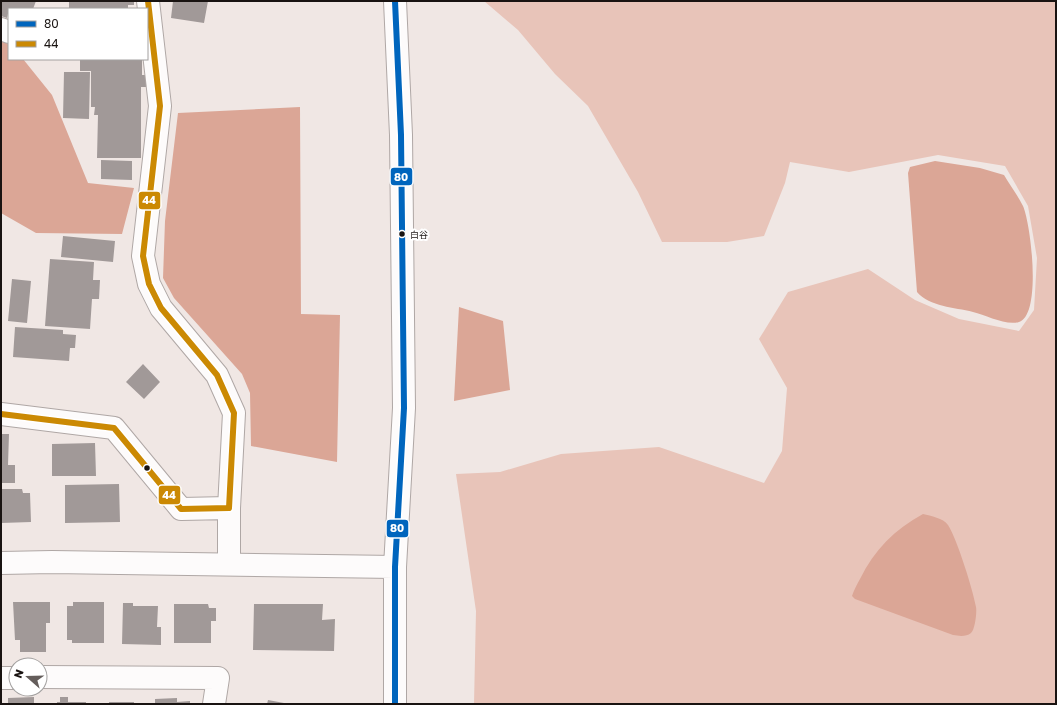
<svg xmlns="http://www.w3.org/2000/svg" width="1057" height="705" font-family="'Golos Text','Noto Sans JP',sans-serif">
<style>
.green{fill:#e8c4b9}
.water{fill:#dba696}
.building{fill:#a19998}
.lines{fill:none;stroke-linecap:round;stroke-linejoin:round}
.street-casing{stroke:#afa7a5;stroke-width:24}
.secondary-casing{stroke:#afa7a5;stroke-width:24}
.street{stroke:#fdfbfb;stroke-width:22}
.secondary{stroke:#fdfbfb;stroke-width:22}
.bus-1-casing{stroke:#fff;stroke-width:9}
.bus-2-casing{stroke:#fff;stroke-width:9}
.bus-1{stroke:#0065bd;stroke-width:6}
.bus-2{stroke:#cb8903;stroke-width:6}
.bus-dot{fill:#191311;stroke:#fff;stroke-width:1.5}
.labels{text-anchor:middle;stroke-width:4;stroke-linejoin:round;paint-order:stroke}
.bus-label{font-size:9px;fill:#191311;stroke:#fff;text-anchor:start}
.line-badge{stroke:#fff;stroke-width:1.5}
.badge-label{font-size:11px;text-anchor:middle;font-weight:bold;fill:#fff}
</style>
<rect width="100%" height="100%" fill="#f0e7e4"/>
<path class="green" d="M484 1H1056V704H474L476 611 456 474 500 472 561 454 659 447 764 483 782 451 787 388 759 339 788 292 868 269 915 300 959 319 1019 331 1034 310 1037 258 1028 206 1005 166 938 155 849 172 790 162 785 183 764 236 727 242H662L638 192 588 106 555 74 518 30Z"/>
<path class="water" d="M1 39 9 45V59H23L52 95 88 183 134 188 122 234 36 233 1 213Z
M300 107 301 314 340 315 337 462 251 446 250 393 242 374 174 298 163 278 165 221 178 113Z
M935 161 980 168 1004 175C1010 185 1018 196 1023 206 1031 224 1042 315 1019 322 1006 326 986 315 973 312 954 307 930 307 917 292L908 173 910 167Z
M459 307 503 321 510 390 454 401Z
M923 514C931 516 943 518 948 525 957 539 973 590 976 607 977 612 975 630 971 633 966 637 959 636 953 635L855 599 852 596C854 590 857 584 860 579 874 550 895 529 923 514Z"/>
<path class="building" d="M1 1H36L33 9H9L7 18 1 16Z
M69 1H134V5H128V9H69Z
M173 1H208L204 23 171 18Z
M80 59H142V75H146V87H141V158H97L98 115H94L95 107H91V71H80Z
M64 72H90L89 119 63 118Z
M101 160 132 161V180L101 179Z
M63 236 115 241 113 262 61 257Z
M50 259 94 262 93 280H100L99 299H92L90 329 45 326Z
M12 279 31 281 27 323 8 321Z
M15 327 63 330V334L76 335 75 348H70L69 361 13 357Z
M143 364 160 382 144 399 126 382Z
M1 434H9L8 465H15V483H1Z
M95 443 96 476H52V444Z
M119 484 120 522 65 523V485Z
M1 489H22L23 493H30L31 522 1 523Z
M13 602H50V623H46V652H20V640H15Z
M73 602H104V643H72V640H67V606H73Z
M123 603H133V606H158L157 627H161V645L122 644Z
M174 604H208L209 608H216V621H211V643H174Z
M254 604H323L322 620 335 619 334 651 253 650Z
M34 697V704H8V698Z
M60 697H68V702H86V704H57V702H60Z
M177 698V702L190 701V704H155V699Z
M268 700 284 703V704H267Z
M109 702H134V704H109Z"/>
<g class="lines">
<g class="street-casing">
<path id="street" d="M1 29 9 32
M1 414 114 428 181 509 229 508 234 413 217 375 161 308 149 284 143 256 160 106 148 1
M229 564V508
M40 677 218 678 214 704
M1 678H16"/>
</g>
<g class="secondary-casing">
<path id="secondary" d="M395 1 401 135 404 408 395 567V704
M1 563 52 562 395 567"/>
</g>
<use href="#street" class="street"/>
<use href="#secondary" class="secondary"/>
<g class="bus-1-casing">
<path id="bus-1" d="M395 1 401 135 404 408 395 567V704"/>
</g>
<g class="bus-2-casing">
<path id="bus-2" d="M1 414 114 428 181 509 229 508 234 413 217 375 161 308 149 284 143 256 160 106 148 1"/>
</g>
<use href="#bus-1" class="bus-1"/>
<use href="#bus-2" class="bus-2"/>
</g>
<g class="bus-dot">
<circle cx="402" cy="234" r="3.5"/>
<circle cx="147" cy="468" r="3.5"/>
</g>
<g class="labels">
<g class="bus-label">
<text x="410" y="238">白谷</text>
</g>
</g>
<g class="line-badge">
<rect x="390" y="167" width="23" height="19" rx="4" fill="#0065bd"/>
<rect x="138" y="191" width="23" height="19" rx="4" fill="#cb8903"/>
<rect x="158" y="485" width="23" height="20" rx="4" fill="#cb8903"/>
<rect x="386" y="519" width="23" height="19" rx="4" fill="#0065bd"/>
</g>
<g class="badge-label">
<text x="401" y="181">80</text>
<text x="149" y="204">44</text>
<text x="169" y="499">44</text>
<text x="397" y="532">80</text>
</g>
<rect width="1057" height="705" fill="none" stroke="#191311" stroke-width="4"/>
<rect x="8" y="8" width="140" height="52" fill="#ffffff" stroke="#a3a1a0"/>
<rect x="16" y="21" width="20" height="6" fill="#0065bd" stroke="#a3a1a0"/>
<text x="44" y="28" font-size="12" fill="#191311">80</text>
<rect x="16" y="41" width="20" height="6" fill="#cb8903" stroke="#a3a1a0"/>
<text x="44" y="48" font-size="12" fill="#191311">44</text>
<g transform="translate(28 677) rotate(290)"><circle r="19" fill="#ffffff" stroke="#a3a1a0"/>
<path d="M0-3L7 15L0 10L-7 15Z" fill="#645d5b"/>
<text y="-6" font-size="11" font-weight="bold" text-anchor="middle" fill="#191311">N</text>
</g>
</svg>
